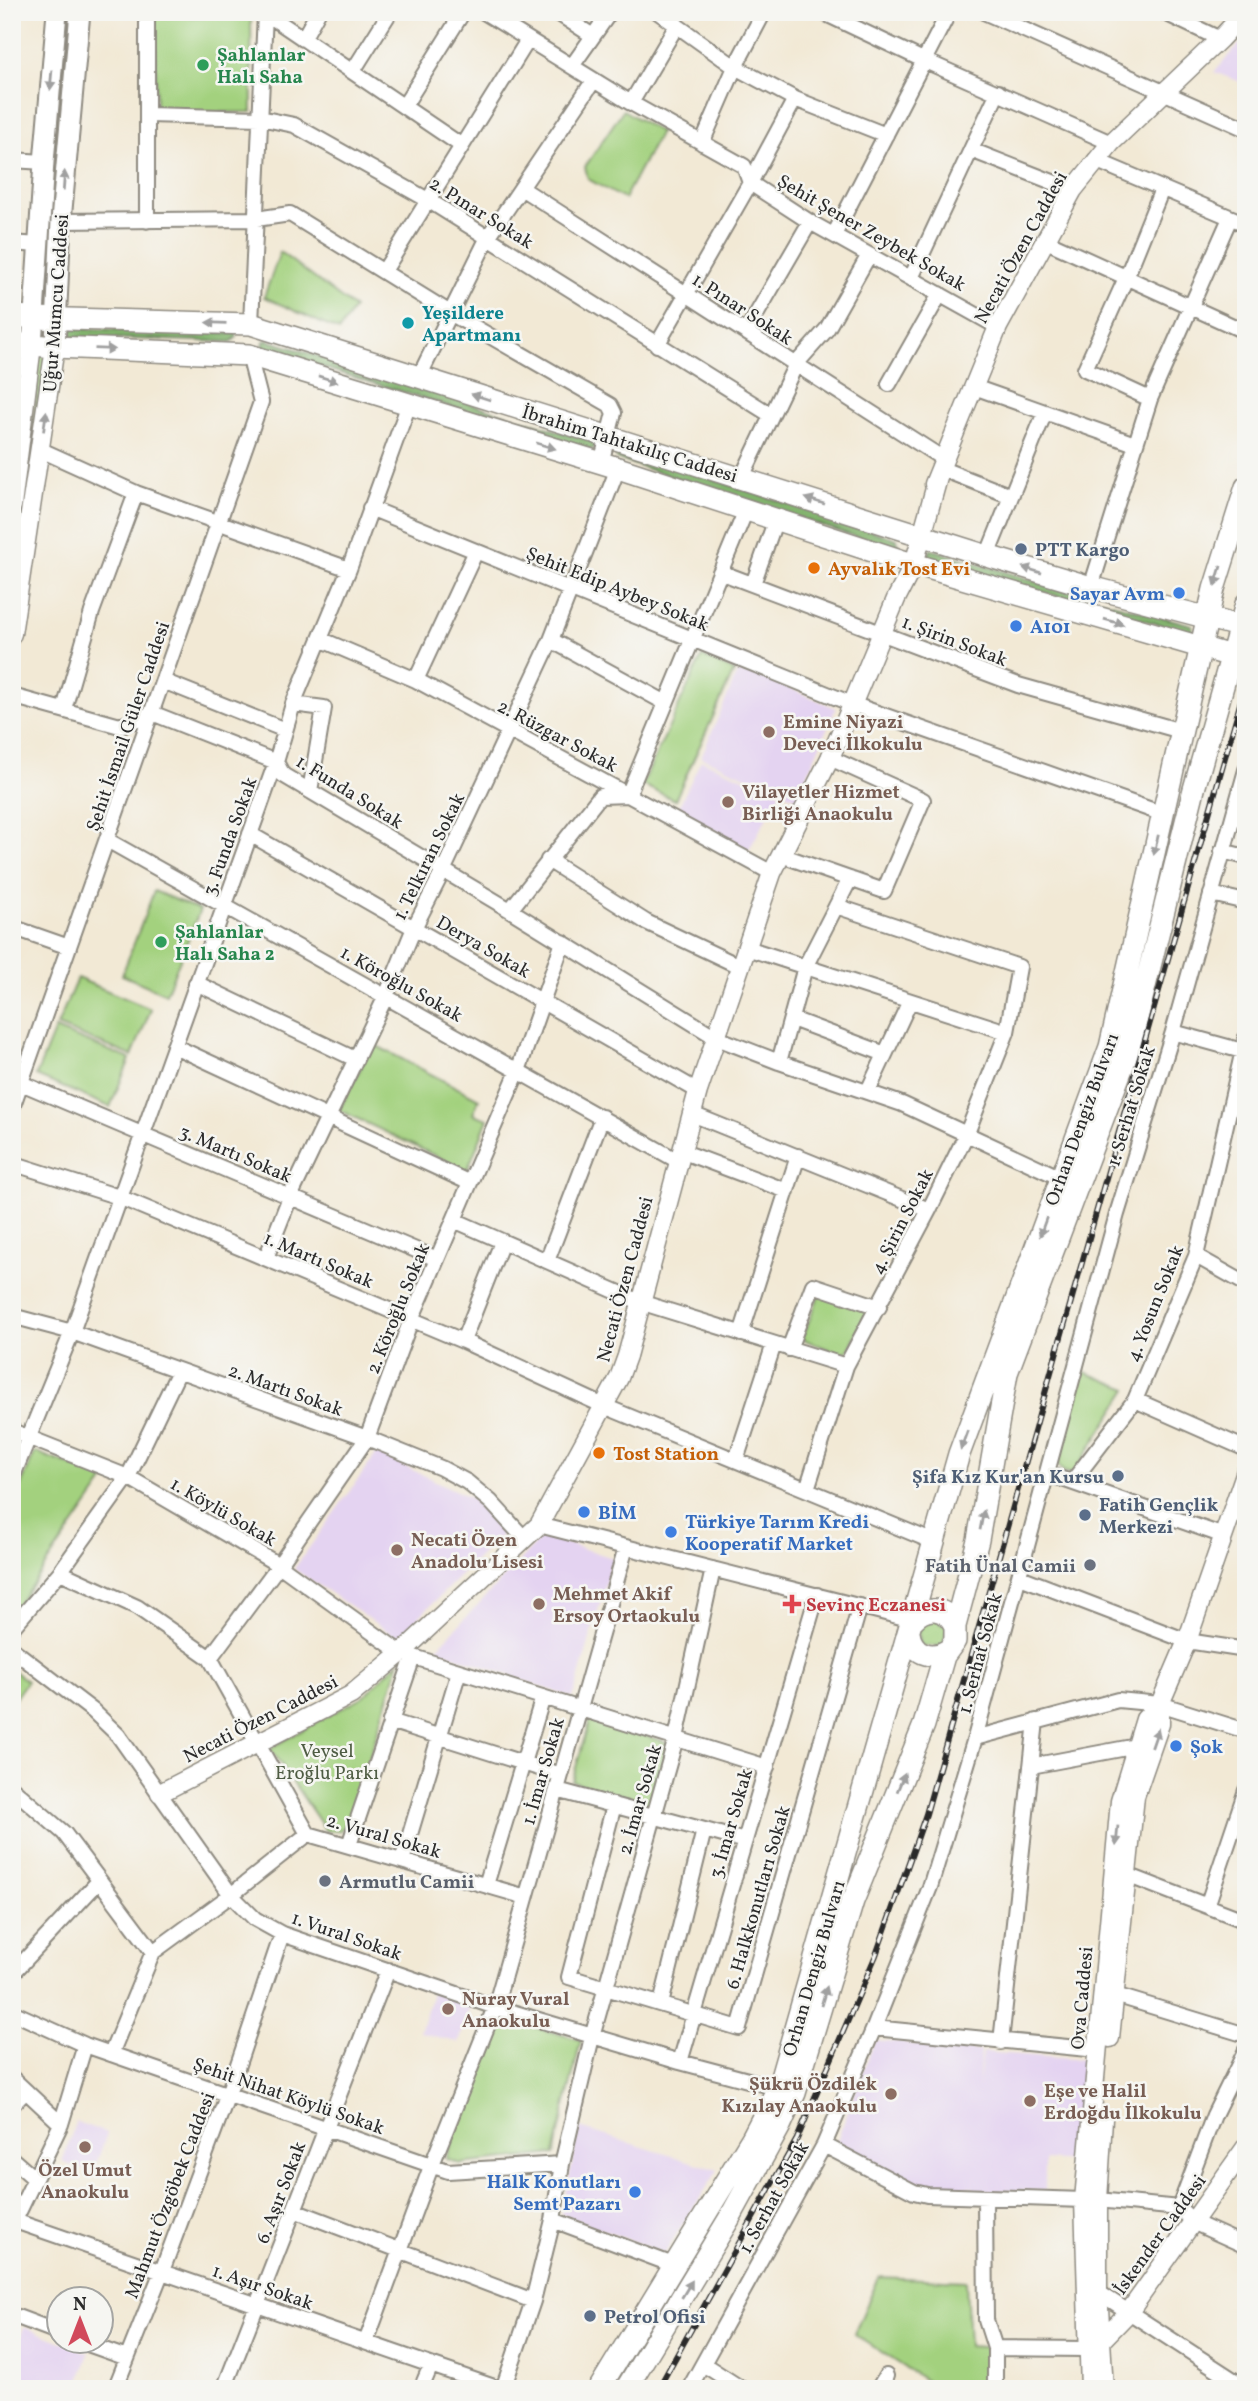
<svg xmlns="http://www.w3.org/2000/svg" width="1258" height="2401" font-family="Vollkorn,serif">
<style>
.built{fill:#e4d3f1}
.green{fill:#a3d17e;stroke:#677e54;stroke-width:2}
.forest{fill:#82b36d;stroke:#566f4c;stroke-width:2}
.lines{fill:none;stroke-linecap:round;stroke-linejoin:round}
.minor-casing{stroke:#8e8a80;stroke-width:18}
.tertiary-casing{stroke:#8e8a80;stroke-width:21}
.secondary-casing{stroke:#8e8a80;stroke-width:23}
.primary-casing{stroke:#8e8a80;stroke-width:24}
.minor{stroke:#fff;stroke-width:14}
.tertiary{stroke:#fff;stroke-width:18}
.secondary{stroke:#fff;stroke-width:19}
.primary{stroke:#fff;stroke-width:21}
.rail-casing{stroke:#2b2b2b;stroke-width:6}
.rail{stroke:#f6f6f2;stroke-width:3.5;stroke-dasharray:10;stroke-linecap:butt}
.oneway{fill:#a0a0a0}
.leisure-dot{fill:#2e9e5b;stroke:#f6f6f2;stroke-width:2.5}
.culture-dot{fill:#0f9aa8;stroke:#f6f6f2;stroke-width:2.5}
.service-dot{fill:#5c6f8a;stroke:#f6f6f2;stroke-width:2.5}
.food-dot{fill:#e8710a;stroke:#f6f6f2;stroke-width:2.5}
.shop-dot{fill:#3f7fe0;stroke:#f6f6f2;stroke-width:2.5}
.education-dot{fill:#8d6e63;stroke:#f6f6f2;stroke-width:2.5}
.worship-dot{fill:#6b7280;stroke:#f6f6f2;stroke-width:2.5}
.health-dot{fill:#e0444e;stroke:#f6f6f2;stroke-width:2.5}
.labels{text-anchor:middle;stroke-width:5;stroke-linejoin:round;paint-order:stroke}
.leisure-label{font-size:19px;font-weight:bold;fill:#27864d;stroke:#f6f6f2;text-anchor:start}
.street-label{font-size:19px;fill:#2b2b2b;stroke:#f6f6f2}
.culture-label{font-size:19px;font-weight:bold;fill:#0d838f;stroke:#f6f6f2;text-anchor:start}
.service-label{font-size:19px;font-weight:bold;fill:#4e5e75;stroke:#f6f6f2;text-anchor:start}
.food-label{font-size:19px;font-weight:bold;fill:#c56008;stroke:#f6f6f2;text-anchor:start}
.shop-label{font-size:19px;font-weight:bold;fill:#366cbe;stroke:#f6f6f2;text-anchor:start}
.education-label{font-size:19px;font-weight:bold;fill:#785e54;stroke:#f6f6f2;text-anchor:start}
.worship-label{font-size:19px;font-weight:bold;fill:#5b616d;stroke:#f6f6f2;text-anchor:end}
.health-label{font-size:19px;font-weight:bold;fill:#be3a42;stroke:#f6f6f2;text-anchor:start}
.park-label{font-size:19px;fill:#4f5d44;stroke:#f6f6f2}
</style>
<rect width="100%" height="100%" fill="#f6f6f2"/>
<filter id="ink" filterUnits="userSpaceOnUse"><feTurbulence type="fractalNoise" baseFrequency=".0143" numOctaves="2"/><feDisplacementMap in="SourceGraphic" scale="14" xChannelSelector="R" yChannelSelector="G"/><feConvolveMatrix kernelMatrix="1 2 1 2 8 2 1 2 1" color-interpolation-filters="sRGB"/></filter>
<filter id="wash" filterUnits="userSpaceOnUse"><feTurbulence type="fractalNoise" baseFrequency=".00686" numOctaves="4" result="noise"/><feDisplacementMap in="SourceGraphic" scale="28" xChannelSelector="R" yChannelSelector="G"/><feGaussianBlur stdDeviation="1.57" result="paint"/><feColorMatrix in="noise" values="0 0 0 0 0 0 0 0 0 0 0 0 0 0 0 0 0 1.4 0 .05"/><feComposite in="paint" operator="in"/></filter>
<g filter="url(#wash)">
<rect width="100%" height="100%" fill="#f2e9d5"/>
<path class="built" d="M1246 37V84L1214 72Z
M740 667 836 708 797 798 701 757Z
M701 760 780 793 749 850 677 810Z
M377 1453 471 1498 505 1531 398 1638 294 1569Z
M543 1536 613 1558 573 1698 436 1649Z
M433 1991 471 2002 459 2043 420 2032Z
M875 2040 981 2051 978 2089 983 2052 1085 2060 1078 2162 1045 2160V2191L973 2190V2187L946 2189 921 2186 836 2143Z
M76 2122 107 2133 93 2173 62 2162Z
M580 2128 718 2170 664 2253 561 2214Z
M24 2327 89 2353 80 2380 103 2389H12V2359Z"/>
<path class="green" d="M66 12H73L52 308 40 309Z
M251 16 252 112 156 113 155 17Z
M623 110 660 132 624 199 588 179 585 167Z
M280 252 354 308 339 331 264 297Z
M37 353 47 355 12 599C12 517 40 436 37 353Z
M702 656 734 671 675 800 642 785Z
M154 891 200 910 166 994 122 975Z
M77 978 151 1009 132 1056 57 1026Z
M55 1029 130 1059 110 1107 36 1076Z
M373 1044 479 1099 473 1114 488 1119 467 1171 339 1110Z
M820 1293 868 1309 849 1350 841 1354 802 1339Z
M1082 1371 1128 1389 1073 1474 1064 1472 1058 1465Z
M35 1452 106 1479 15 1609 12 1607V1507Z
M929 1616 947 1626 943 1646H921L917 1626Z
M400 1660 349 1823 339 1831H326L270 1748 364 1696Z
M12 1670 27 1681 12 1702Z
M590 1719 669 1743 650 1804 572 1781Z
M498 2017 581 2040 554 2154 460 2164 446 2159Z
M879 2277 966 2281 969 2346 985 2347 989 2356V2389H938L854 2334Z"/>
<path class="forest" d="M63 328 236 333 237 337 231 342 66 337 63 335Z
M267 340 597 443 596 447 590 450 263 349 264 341Z
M617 448 897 539 898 547 896 550 617 459 615 452Z
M931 549 1064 590 1192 625 1193 634 926 559Z"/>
</g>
<g filter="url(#ink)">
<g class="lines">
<g class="minor-casing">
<path id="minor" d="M264 12 462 146
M484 12 631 103 744 166 750 183 810 222 998 327
M556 12 593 36
M658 12 735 67 795 99 886 135
M822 12 923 60 1111 143
M984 12 1246 129
M1163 12 1220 39
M303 39 318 12
M572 66 610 12
M353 71 390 12
M631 103 677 25
M404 106 463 12
M148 115 260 118 294 125 428 200 771 415
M702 143 735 67 764 12
M971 150 1073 190
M12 160 44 162
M1095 160 1246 224
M521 188 945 460
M61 221 256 219 290 214 450 313 610 405 614 413 601 463
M147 221V12
M834 235 949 12
M1044 240 1246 332
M12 243 38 245
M384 271 528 40
M911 278 998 92
M251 324 265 13
M746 332 810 222
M657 345 750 183 795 99
M419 377 488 237 594 80
M889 384 940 294
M974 387 1135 444
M1150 399 1085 369 1126 278 1162 189
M41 450 136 493 349 569
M942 469 1011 496
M742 477 796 364 827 329 869 255
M370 508 852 704 1163 814
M987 556 1045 412
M720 572 1018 685 1181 731
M753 584 776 519
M1091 587 1150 399 1230 218
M320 639 416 680 772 873
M551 640 666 703
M416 680 476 551
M163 681 285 730
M12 696 120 726 152 713 276 762 283 775 510 910 717 1038 779 1062 902 1104 1061 1178
M293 704 324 708 310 791
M64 709 92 612 136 493
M250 834 698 1091
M107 840 678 1161
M1222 851 1246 857
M781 855 884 891 923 800 830 758
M548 860 646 922 741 967
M1211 894 1246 902
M510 910 600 796 628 795 746 510
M12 927 69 947
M747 948 1007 1032
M196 983 355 1059
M792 1019 885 1054
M1173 1032 1246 1052
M174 1046 470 1183
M779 1062 805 967 850 879
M21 1083 437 1259
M868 1091 910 1001
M12 1108 261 402 249 355
M692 1114 929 1210
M681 1151 787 1191
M12 1163 119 1197 463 1341 604 1406 934 1542
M454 1220 640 1302 846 1366
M1196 1256 1246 1284
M266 1258 290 1197 386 996 414 928 443 871 551 640 618 468
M547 1261 602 1117
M12 1316 72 1332 367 1438 441 1468 467 1482 491 1502 524 1538
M741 1334 798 1156
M463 1341 502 1242
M789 1349 813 1285 879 1307
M1135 1400 1246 1449
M12 1431 128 1477 279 1565 401 1653 767 1767
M736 1460 774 1344
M1048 1474 1224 1536
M12 1478 72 1332 276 762 293 704 349 569 409 404
M1072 1482 1135 1400 1196 1256 1246 1037
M807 1489 846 1366 929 1210 967 1133 1007 1032 1019 967 836 906
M539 1525 913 1620
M60 1572 137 1607 210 1658 308 1834 526 1897
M1020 1577 1187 1641 1246 1650
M12 1628 60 1572 128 1477 179 1371
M12 1649 93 1711 118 1735 231 1895 255 1919 282 1934 495 2007 680 2062 778 2088
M210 1658 279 1565 367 1438 411 1320 518 1071 563 942
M390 1721 561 1775
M975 1738 1118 1700 1160 1704 1246 1731
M1031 1766 1137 1746
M12 1788 64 1833 153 1952
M557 1790 745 1841
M614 1805 569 1977 739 2028 860 1606
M349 1845 413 1657
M402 1861 459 1671
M1127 1875 1246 1921
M486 1885 543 1697
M1207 1906 1246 1790
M12 1974 99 1881
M1115 1995 1246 2035
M661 2004 704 1830
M12 2012 85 2045 448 2171 562 2164
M874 2028 1098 2050
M1001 2042 1036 1721
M111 2054 153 1952 231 1895 308 1834
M680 2062 817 1595
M12 2078 61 2124
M12 2105 26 2091
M824 2145 914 2192 927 2195 1084 2200
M12 2159 35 2179
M985 2198 986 2320 995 2348V2389
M1098 2200 1179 2208 1195 2223 1246 2246
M1179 2208 1214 2115 1246 2050
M294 2210 533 2301
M12 2220 500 2389
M15 2220 61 2124 85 2045
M553 2220 676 2266
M1098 2292 1246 2388
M12 2315 60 2333
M82 2342 127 2358
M366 2342 429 2172 495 2007 626 1547
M995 2348 1088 2349
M703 2364 742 2389
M115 2389 162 2271 228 2094 282 1934
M224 2389 388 1970
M421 2389 431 2365
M503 2389 533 2301 553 2220 562 2164 592 2037 676 1738 713 1569
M689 2389 824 2145 874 2028 930 1887 975 1738 1117 1214 1173 1032 1246 770
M878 2389 886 2376"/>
</g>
<g class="tertiary-casing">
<path id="tertiary" d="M934 484 998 327 1073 190 1111 143 1220 39 1245 12
M12 506 32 345
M12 634 55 347
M160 1793 351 1695 401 1653 539 1525 619 1378 627 1356 698 1091 772 873 830 758 896 599 914 564 939 474
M1110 2038 1135 1796 1160 1724V1704
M1103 2119 1098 2200V2292L1104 2389
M1097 2345 1129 2312 1246 2147
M1090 2389 1084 2200 1120 1801 1145 1719 1160 1704 1187 1641 1246 1471"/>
</g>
<g class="secondary-casing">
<path id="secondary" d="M32 345 44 162 57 12
M55 347 61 221 80 12"/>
</g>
<g class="primary-casing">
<path id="primary" d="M12 315 32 318 251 324 987 556 1091 587 1246 628
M12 343 55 347 249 355 618 468 900 560 1245 660
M913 1620C927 1605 947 1607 955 1626
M909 1633C912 1653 931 1661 948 1650
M599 2389 752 2138 778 2088 959 1454 1110 1047 1214 589 1246 487
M626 2389 729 2219 780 2126 795 2093 853 1901 924 1725 944 1656 955 1641V1626L978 1540 1007 1373 1130 1047 1194 789 1246 604"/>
</g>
<use href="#minor" class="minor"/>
<use href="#tertiary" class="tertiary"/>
<use href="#secondary" class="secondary"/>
<use href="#primary" class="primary"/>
<g class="rail-casing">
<path id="rail" d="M658 2389 797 2139 876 1955 926 1814 1246 683"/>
</g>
<use href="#rail" class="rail"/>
</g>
<defs><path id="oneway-solid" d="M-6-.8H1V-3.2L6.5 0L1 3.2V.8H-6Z" transform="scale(1.75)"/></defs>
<g class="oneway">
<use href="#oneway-solid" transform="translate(51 80) rotate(95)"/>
<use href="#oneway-solid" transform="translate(64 181) rotate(-86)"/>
<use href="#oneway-solid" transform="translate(216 323) rotate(-178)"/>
<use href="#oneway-solid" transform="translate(105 349) rotate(2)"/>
<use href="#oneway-solid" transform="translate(328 379) rotate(17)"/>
<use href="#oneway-solid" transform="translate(481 397) rotate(-162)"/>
<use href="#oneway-solid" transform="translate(45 421) rotate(-82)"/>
<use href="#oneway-solid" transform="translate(546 446) rotate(17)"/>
<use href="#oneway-solid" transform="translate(815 501) rotate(-162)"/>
<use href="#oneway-solid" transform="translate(1032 570) rotate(-163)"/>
<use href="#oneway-solid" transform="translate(1218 576) rotate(107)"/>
<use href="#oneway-solid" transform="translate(1114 622) rotate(16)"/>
<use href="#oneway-solid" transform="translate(1156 845) rotate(103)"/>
<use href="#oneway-solid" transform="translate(1043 1227) rotate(110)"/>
<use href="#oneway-solid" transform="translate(964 1440) rotate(110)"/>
<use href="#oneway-solid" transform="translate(982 1520) rotate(-79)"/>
<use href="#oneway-solid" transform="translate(1155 1738) rotate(-71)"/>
<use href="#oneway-solid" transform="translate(901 1782) rotate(-68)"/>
<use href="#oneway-solid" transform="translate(1117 1836) rotate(95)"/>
<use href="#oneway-solid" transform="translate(824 1996) rotate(-73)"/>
<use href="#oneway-solid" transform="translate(687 2289) rotate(-59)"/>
</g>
</g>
<g class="leisure-dot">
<circle cx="203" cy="65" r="7"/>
<circle cx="161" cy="942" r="7"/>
</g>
<circle class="culture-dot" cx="408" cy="323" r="7"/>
<g class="service-dot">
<circle cx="1021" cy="549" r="7"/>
<circle cx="1118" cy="1476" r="7"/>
<circle cx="1085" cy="1515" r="7"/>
<circle cx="590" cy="2316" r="7"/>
</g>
<g class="food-dot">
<circle cx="814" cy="568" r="7"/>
<circle cx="599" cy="1453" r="7"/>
</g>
<g class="shop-dot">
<circle cx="1179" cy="593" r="7"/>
<circle cx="1016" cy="626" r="7"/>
<circle cx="584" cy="1512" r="7"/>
<circle cx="671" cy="1532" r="7"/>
<circle cx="1176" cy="1746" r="7"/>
<circle cx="635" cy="2192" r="7"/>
</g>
<g class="education-dot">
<circle cx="769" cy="732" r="7"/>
<circle cx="728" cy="802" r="7"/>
<circle cx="397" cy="1550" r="7"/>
<circle cx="539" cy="1604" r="7"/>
<circle cx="448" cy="2009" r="7"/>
<circle cx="891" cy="2094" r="7"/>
<circle cx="1030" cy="2101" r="7"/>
<circle cx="85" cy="2147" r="7"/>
</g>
<g class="worship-dot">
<circle cx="1090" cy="1565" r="7"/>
<circle cx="325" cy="1881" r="7"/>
</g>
<path class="health-dot" d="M788.5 1593.5h7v7h7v7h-7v7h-7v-7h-7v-7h7z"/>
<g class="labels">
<g class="leisure-label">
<text x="217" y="61">Şahlanlar<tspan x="217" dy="22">Halı Saha</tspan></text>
<text x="175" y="938">Şahlanlar<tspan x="175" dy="22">Halı Saha 2</tspan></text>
</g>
<g class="street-label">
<text transform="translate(482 212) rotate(32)" y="7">2. Pınar Sokak</text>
<text transform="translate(872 232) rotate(30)" y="7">Şehit Şener Zeybek Sokak</text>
<text transform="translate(1020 247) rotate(-61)" y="7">Necati Özen Caddesi</text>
<text transform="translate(55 303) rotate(-86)" y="7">Uğur Mumcu Caddesi</text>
<text transform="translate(743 308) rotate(33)" y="7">1. Pınar Sokak</text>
<text transform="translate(630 443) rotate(17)" y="7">İbrahim Tahtakılıç Caddesi</text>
<text transform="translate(618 588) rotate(22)" y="7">Şehit Edip Aybey Sokak</text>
<text transform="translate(955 640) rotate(21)" y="7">1. Şirin Sokak</text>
<text transform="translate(127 726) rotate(-71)" y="7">Şehit İsmail Güler Caddesi</text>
<text transform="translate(558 735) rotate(28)" y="7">2. Rüzgar Sokak</text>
<text transform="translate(350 791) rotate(32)" y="7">1. Funda Sokak</text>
<text transform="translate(229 836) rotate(-70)" y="7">3. Funda Sokak</text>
<text transform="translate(428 856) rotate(-64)" y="7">1. Telkıran Sokak</text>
<text transform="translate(484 946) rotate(30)" y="7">Derya Sokak</text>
<text transform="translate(402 983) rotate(29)" y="7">1. Köroğlu Sokak</text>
<text transform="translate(1130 1106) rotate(-73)" y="7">1. Serhat Sokak</text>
<text transform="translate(1081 1119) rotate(-70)" y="7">Orhan Dengiz Bulvarı</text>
<text transform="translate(236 1153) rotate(23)" y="7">3. Martı Sokak</text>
<text transform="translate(901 1221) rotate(-63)" y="7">4. Şirin Sokak</text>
<text transform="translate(319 1259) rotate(23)" y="7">1. Martı Sokak</text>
<text transform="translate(624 1279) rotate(-75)" y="7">Necati Özen Caddesi</text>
<text transform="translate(1154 1303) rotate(-68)" y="7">4. Yosun Sokak</text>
<text transform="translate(397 1308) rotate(-68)" y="7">2. Köroğlu Sokak</text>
<text transform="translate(286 1389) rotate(20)" y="7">2. Martı Sokak</text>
<text transform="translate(224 1511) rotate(30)" y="7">1. Köylü Sokak</text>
<text transform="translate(979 1653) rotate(-75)" y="7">1. Serhat Sokak</text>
<text transform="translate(260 1718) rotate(-27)" y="7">Necati Özen Caddesi</text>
<text transform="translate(542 1771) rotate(-74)" y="7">1. İmar Sokak</text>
<text transform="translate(639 1799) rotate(-74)" y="7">2. İmar Sokak</text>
<text transform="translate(730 1823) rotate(-74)" y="7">3. İmar Sokak</text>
<text transform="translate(384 1835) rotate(16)" y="7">2. Vural Sokak</text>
<text transform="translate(757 1897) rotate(-74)" y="7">6. Halkkonutları Sokak</text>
<text transform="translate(347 1935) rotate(19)" y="7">1. Vural Sokak</text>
<text transform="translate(813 1968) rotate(-74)" y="7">Orhan Dengiz Bulvarı</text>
<text transform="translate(1081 1998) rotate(-85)" y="7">Ova Caddesi</text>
<text transform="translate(289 2095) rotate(19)" y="7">Şehit Nihat Köylü Sokak</text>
<text transform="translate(280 2192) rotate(-69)" y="7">6. Aşır Sokak</text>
<text transform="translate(169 2195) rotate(-69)" y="7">Mahmut Özgöbek Caddesi</text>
<text transform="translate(773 2197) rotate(-61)" y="7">1. Serhat Sokak</text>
<text transform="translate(1159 2234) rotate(-54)" y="7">İskender Caddesi</text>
<text transform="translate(263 2286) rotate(19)" y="7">1. Aşır Sokak</text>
</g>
<g class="culture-label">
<text x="422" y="319">Yeşildere<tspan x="422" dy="22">Apartmanı</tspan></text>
</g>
<g class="service-label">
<text x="1035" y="556">PTT Kargo</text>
<text x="1104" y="1483" text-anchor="end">Şifa Kız Kur'an Kursu</text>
<text x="1099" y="1511">Fatih Gençlik<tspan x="1099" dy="22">Merkezi</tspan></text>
<text x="604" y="2323">Petrol Ofisi</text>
</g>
<g class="food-label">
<text x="828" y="575">Ayvalık Tost Evi</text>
<text x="613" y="1460">Tost Station</text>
</g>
<g class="shop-label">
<text x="1165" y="600" text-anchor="end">Sayar Avm</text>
<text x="1030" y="633">A101</text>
<text x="598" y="1519">BİM</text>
<text x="685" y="1528">Türkiye Tarım Kredi<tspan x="685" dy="22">Kooperatif Market</tspan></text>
<text x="1190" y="1753">Şok</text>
<text x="621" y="2188" text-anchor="end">Halk Konutları<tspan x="621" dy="22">Semt Pazarı</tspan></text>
</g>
<g class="education-label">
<text x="783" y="728">Emine Niyazi<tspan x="783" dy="22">Deveci İlkokulu</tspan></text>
<text x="742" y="798">Vilayetler Hizmet<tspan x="742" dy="22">Birliği Anaokulu</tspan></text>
<text x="411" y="1546">Necati Özen<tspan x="411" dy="22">Anadolu Lisesi</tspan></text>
<text x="553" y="1600">Mehmet Akif<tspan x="553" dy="22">Ersoy Ortaokulu</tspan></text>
<text x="462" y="2005">Nuray Vural<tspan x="462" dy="22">Anaokulu</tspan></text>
<text x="877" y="2090" text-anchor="end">Şükrü Özdilek<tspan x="877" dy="22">Kızılay Anaokulu</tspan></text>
<text x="1044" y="2097">Eşe ve Halil<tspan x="1044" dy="22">Erdoğdu İlkokulu</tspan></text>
<text x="85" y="2176" text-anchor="middle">Özel Umut<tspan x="85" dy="22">Anaokulu</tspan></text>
</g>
<g class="worship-label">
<text x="1076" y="1572">Fatih Ünal Camii</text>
<text x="339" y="1888" text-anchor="start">Armutlu Camii</text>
</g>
<g class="health-label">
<text x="806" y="1611">Sevinç Eczanesi</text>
</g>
<g class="park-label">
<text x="327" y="1757">Veysel<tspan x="327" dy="22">Eroğlu Parkı</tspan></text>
</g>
</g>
<rect width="1258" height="2401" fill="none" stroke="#f6f6f2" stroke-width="42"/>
<g transform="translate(80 2320)"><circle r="33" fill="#f6f6f2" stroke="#a5a5a2" stroke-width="2"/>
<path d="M0-5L12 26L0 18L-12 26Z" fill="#d1495b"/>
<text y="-10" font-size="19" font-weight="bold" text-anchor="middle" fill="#2b2b2b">N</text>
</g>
</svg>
